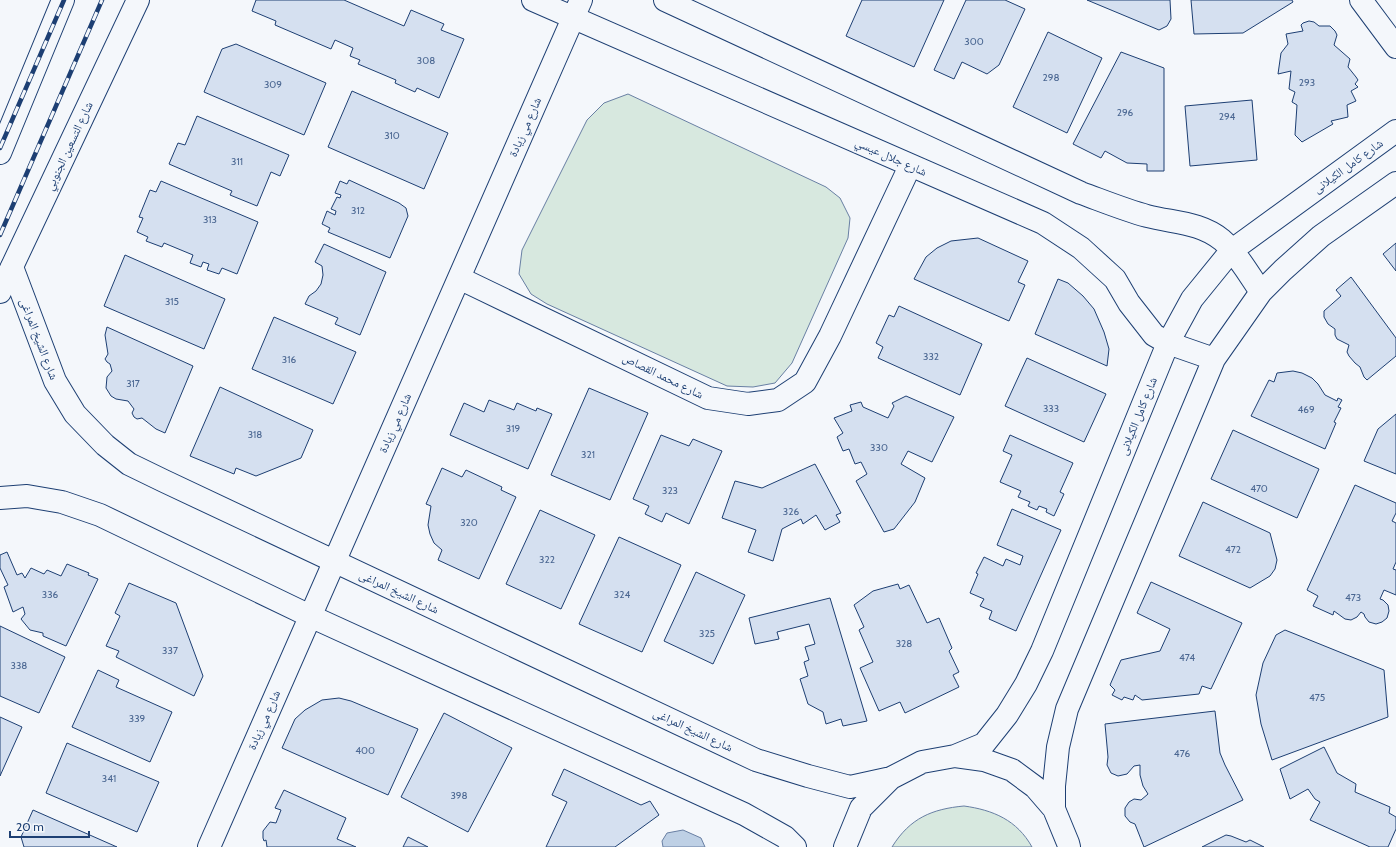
<svg xmlns="http://www.w3.org/2000/svg" width="1396" height="847" font-family="Cabin,'Noto Naskh Arabic',sans-serif">
<style>
.green{fill:#d7e8df;stroke:#687fa3}
.water{fill:#bed0e5;stroke:#687fa3}
.building{fill:#d5e0f0;stroke:#1d3f73}
.lines{fill:none;stroke-linecap:round;stroke-linejoin:round}
.minor-casing{stroke:#1d3f73;stroke-width:24}
.highway-casing{stroke:#1d3f73;stroke-width:24}
.minor{stroke:#f4f7fb;stroke-width:22}
.highway{stroke:#f4f7fb;stroke-width:22}
.rail-casing{stroke:#1d3f73;stroke-width:4.5}
.rail{stroke:#f4f7fb;stroke-width:3;stroke-dasharray:9;stroke-linecap:butt}
.labels{text-anchor:middle;stroke-width:3;stroke-linejoin:round;paint-order:stroke}
.number-label{font-size:10px;fill:#4b6792}
.street-label{font-size:12px;fill:#1d3f73;stroke:#f4f7fb}
</style>
<rect width="100%" height="100%" fill="#f4f7fb"/>
<path class="green" d="M628 94 826 187 840 198 850 218 848 238 792 363 775 383 753 387 727 386 547 304 531 294 519 274 522 250 587 120 604 103Z
M964 806C993 810 1017 820 1032 847H892C910 818 932 809 964 806Z"/>
<path class="water" d="M683 830 701 838 705 847H663L662 841 667 833Z"/>
<path class="building" d="M256 0H344L404 26 411 10 444 24 441 30 464 39 439 98 417 88 415 92 395 83 396 80 358 64 360 60 350 56 353 48 335 40 331 49 275 25 276 21 252 11Z
M862 0H944L914 67 846 36Z
M966 0H1005L1025 9 999 65 987 74 962 62 954 79 934 70Z
M1087 0H1170L1171 19 1167 26 1159 30Z
M1191 0H1292L1293 2 1243 33 1194 34Z
M1309 21 1314 22 1319 26H1330L1335 31 1337 35 1334 45 1350 59 1348 67 1356 77 1358 80 1355 84 1358 87 1351 91 1356 101 1347 105 1348 117 1331 121 1333 124 1302 142 1295 135 1297 105 1292 102 1295 92 1289 89 1291 71 1278 74 1281 53 1288 44 1286 34 1303 31 1301 25 1303 23Z
M1048 32 1102 58 1067 133 1013 107Z
M236 44 326 83 304 135 204 92 222 49Z
M1121 52 1164 68V171H1147V164L1127 163 1105 151 1101 158 1073 144Z
M352 91 448 133 424 189 328 147Z
M1252 100 1257 160 1190 166 1185 106Z
M197 116 289 155 280 176 271 172 257 206 230 195 232 191 169 164 178 143 185 145Z
M349 180 399 203 406 208 408 216 390 258 328 232 330 228 322 224 327 211 335 215 336 211 331 209 337 197 340 198 341 195 335 193 340 181 347 184Z
M161 181 258 222 237 274 222 268 219 274 207 270 209 264 203 262 201 267 190 263 193 255 164 243 162 247 146 241 148 237 137 232 143 218 139 217 150 190 156 192Z
M978 238 1028 261 1018 282 1025 285 1009 321 914 279 926 257 937 248 951 241Z
M1396 243V271L1383 254Z
M324 244 386 272 360 335 335 324 338 318 305 304 309 296 316 291 321 284 323 275 322 266 315 262Z
M125 255 225 299 204 349 104 306Z
M1351 277 1396 338V356L1367 380 1364 377 1360 367 1355 363 1349 356 1347 352 1349 345 1337 339 1335 335V329L1328 324 1324 317V311L1341 296 1336 290Z
M1058 279 1068 283 1083 296 1094 309 1104 332 1109 349 1107 366 1035 334Z
M899 306 982 344 960 395 878 358 883 347 876 343 889 315 894 317Z
M274 317 356 352 333 404 252 369Z
M107 327 193 366 165 433 156 429 142 418 137 419 134 417 132 413 134 409 128 401 116 399 111 396 106 388 107 377 112 371 110 364 107 362 105 359 108 354 105 335Z
M1027 358 1106 394 1084 442 1005 406Z
M1293 371 1302 373 1312 378 1318 384 1325 395 1337 401 1338 398 1342 400 1338 407 1341 408 1334 422 1336 423 1325 449 1251 416 1269 380 1274 382 1277 373Z
M220 387 313 430 301 458 256 476 236 468 234 474 190 456Z
M589 388 648 413 610 500 551 475Z
M906 396 954 417 932 462 908 451 901 464 925 478 915 502 894 529 884 532 856 481 867 474 861 462 855 464 849 449 843 451 837 437 843 433 834 418 852 411 850 405 861 402 863 407 888 418 894 406 892 403Z
M489 400 514 410 517 403 536 411 537 408 552 414 528 469 450 435 464 403 484 412Z
M1396 414V474L1364 461 1378 429Z
M1233 430 1319 469 1297 518 1211 479Z
M661 435 689 446 693 439 722 451 689 524 666 513 662 522 645 514 649 506 633 499Z
M1010 435 1073 463 1060 492 1064 494 1054 516 1046 512 1047 509 1039 506 1037 510 1028 506 1030 502 1018 497 1021 491 1000 482 1012 455 1003 451Z
M815 464 841 513 836 515 840 522 825 530 816 515 803 524 801 519 782 529 773 561 748 552 756 530 722 518 735 481 762 488Z
M442 468 462 477 466 470 502 487 501 490 516 497 479 579 438 560 442 550 434 543 430 534 428 525 431 506 426 504Z
M1355 485 1396 503V513L1392 521 1396 523V562L1393 569 1396 570V595L1384 590 1380 599 1383 600 1388 605 1389 611 1387 618 1382 622 1376 624 1369 622 1365 617 1364 614 1361 612 1357 617 1351 620 1345 619 1334 611 1333 615 1313 606 1318 596 1307 590Z
M1203 502 1270 533 1277 560 1275 569 1270 576 1250 588 1179 556Z
M1012 509 1061 530 1016 631 989 619 992 611 980 606 984 599 970 593 978 574 976 573 984 557 1003 566 1006 559 1020 565 1023 556 997 545Z
M540 510 595 535 561 609 506 584Z
M619 537 681 565 642 652 579 624Z
M7 552 17 575 22 573 25 578 31 568 44 574 47 570 61 576 67 564 89 573 88 575 98 579 66 646 43 636V633L30 630 21 619 25 614 23 607 13 612 4 587 8 585 0 568V555Z
M696 572 745 595 713 664 664 641Z
M1151 582 1242 623 1211 689 1202 686 1199 694 1142 700 1135 695 1133 700 1124 697 1122 700 1112 695 1115 690 1110 685 1121 660 1160 651 1170 629 1137 613Z
M129 583 176 603 203 676 194 696 116 657 119 651 106 646 120 616 115 613Z
M898 584 900 589 909 585 927 623 939 618 952 648 949 651 959 672 953 675 959 687 905 713 900 702 879 711 860 668 873 662 859 630 864 627 854 605 873 591Z
M830 598 867 721 843 726 841 719 826 724 823 712 808 704 800 679 808 676 804 662 809 660 805 647 815 644 809 624 777 632 779 639 755 644 749 618Z
M0 626 65 657 39 713 0 696Z
M1285 630 1384 670 1388 717 1272 760 1261 724 1256 695 1263 663 1276 635Z
M98 670 119 680 116 687 172 712 150 762 72 727Z
M339 698 351 701 418 729 388 795 282 748 295 719 305 710 322 700Z
M1215 711 1220 753 1225 765 1243 800 1144 847 1135 824 1130 822 1125 816V808L1129 802 1134 799 1141 800 1148 794 1143 786 1140 775V765L1134 766 1127 774 1118 776 1111 773 1107 765 1108 757 1105 724Z
M444 713 512 748 468 832 401 797Z
M0 717 22 727 0 776Z
M67 743 159 782 137 832 46 793Z
M1324 747 1337 773 1356 784 1355 792 1390 807 1389 813 1396 817V829L1388 847H1370L1310 820 1320 802 1315 799 1308 789 1290 799 1280 769Z
M564 769 641 805 650 801 659 815 615 847H546L567 802 552 795Z
M284 790 346 818 337 839 356 847H267L266 840 264 841 263 838V831L270 822 276 823 281 810 275 808Z
M33 810 117 847H24L21 837Z
M1226 835 1231 836 1246 842 1250 840 1264 847H1202Z
M408 837 428 847H403Z"/>
<g class="lines">
<g class="minor-casing">
<path id="minor" d="M533 0 1043 223 1081 248 1115 279 1129 303 1154 335 1168 343 1214 359
M665 0 1081 193C1103 201 1125 210 1147 216 1174 223 1200 222 1222 240 1236 252 1250 276 1261 292
M1361 0 1396 47
M12 267 55 381 75 414 105 445 129 464 164 481 756 760 808 776 850 787 891 778
M459 278 708 398 748 404 778 400 805 382 830 336 910 166
M0 498 27 496 62 502 100 515 310 616 744 814 785 837 795 847
M955 756 984 744 1007 715 1026 684 1042 651 1168 343 1192 299 1231 251 1396 131
M1054 809V786L1058 747 1067 709 1214 359 1261 292 1283 270 1321 236 1396 183
M209 847 581 0
M845 847 861 808 891 778 922 762 955 756 984 760 1012 770 1035 787 1054 809 1068 843 1069 847"/>
</g>
<g class="highway-casing">
<path id="highway" d="M0 153 63 0
M0 292 138 0"/>
</g>
<use href="#minor" class="minor"/>
<use href="#highway" class="highway"/>
<g class="rail-casing">
<path id="rail" d="M0 148 64 0
M0 235 102 0"/>
</g>
<use href="#rail" class="rail"/>
</g>
<g class="labels">
<g class="number-label">
<text x="974" y="45">300</text>
<text x="426" y="64">308</text>
<text x="1051" y="81">298</text>
<text x="1307" y="86">293</text>
<text x="273" y="88">309</text>
<text x="1125" y="116">296</text>
<text x="1227" y="120">294</text>
<text x="392" y="139">310</text>
<text x="237" y="165">311</text>
<text x="358" y="214">312</text>
<text x="210" y="223">313</text>
<text x="172" y="305">315</text>
<text x="931" y="360">332</text>
<text x="289" y="363">316</text>
<text x="133" y="387">317</text>
<text x="1051" y="412">333</text>
<text x="1306" y="413">469</text>
<text x="513" y="432">319</text>
<text x="255" y="438">318</text>
<text x="879" y="451">330</text>
<text x="588" y="458">321</text>
<text x="1259" y="492">470</text>
<text x="670" y="494">323</text>
<text x="791" y="515">326</text>
<text x="469" y="526">320</text>
<text x="1233" y="553">472</text>
<text x="547" y="563">322</text>
<text x="50" y="598">336</text>
<text x="622" y="598">324</text>
<text x="1353" y="601">473</text>
<text x="707" y="637">325</text>
<text x="904" y="647">328</text>
<text x="170" y="654">337</text>
<text x="1187" y="661">474</text>
<text x="19" y="669">338</text>
<text x="1317" y="701">475</text>
<text x="137" y="722">339</text>
<text x="365" y="754">400</text>
<text x="1182" y="757">476</text>
<text x="109" y="782">341</text>
<text x="459" y="799">398</text>
</g>
<g class="street-label">
<text transform="translate(525 127) rotate(-66)" y="4">شارع مي زيادة</text>
<text transform="translate(69 146) rotate(-65)" y="4">شارع التسعين الجنوبي</text>
<text transform="translate(891 157) rotate(24)" y="4">شارع جلال عيسي</text>
<text transform="translate(1348 166) rotate(-36)" y="4">شارع كامل الكيلانى</text>
<text transform="translate(39 339) rotate(69)" y="4">شارع الشيخ المراغى</text>
<text transform="translate(663 376) rotate(26)" y="4">شارع محمد القصاص</text>
<text transform="translate(1138 416) rotate(-68)" y="4">شارع كامل الكيلانى</text>
<text transform="translate(395 423) rotate(-66)" y="4">شارع مي زيادة</text>
<text transform="translate(399 592) rotate(25)" y="4">شارع الشيخ المراغى</text>
<text transform="translate(264 720) rotate(-66)" y="4">شارع مي زيادة</text>
<text transform="translate(693 730) rotate(25)" y="4">شارع الشيخ المراغى</text>
</g>
</g>
<path d="M10 831v6h79v-6" fill="none" stroke="#1d3f73" stroke-width="2"/>
<text x="16" y="831" font-size="12" fill="#1d3f73" stroke="#f4f7fb" stroke-width="3" paint-order="stroke">20 m</text>
</svg>
